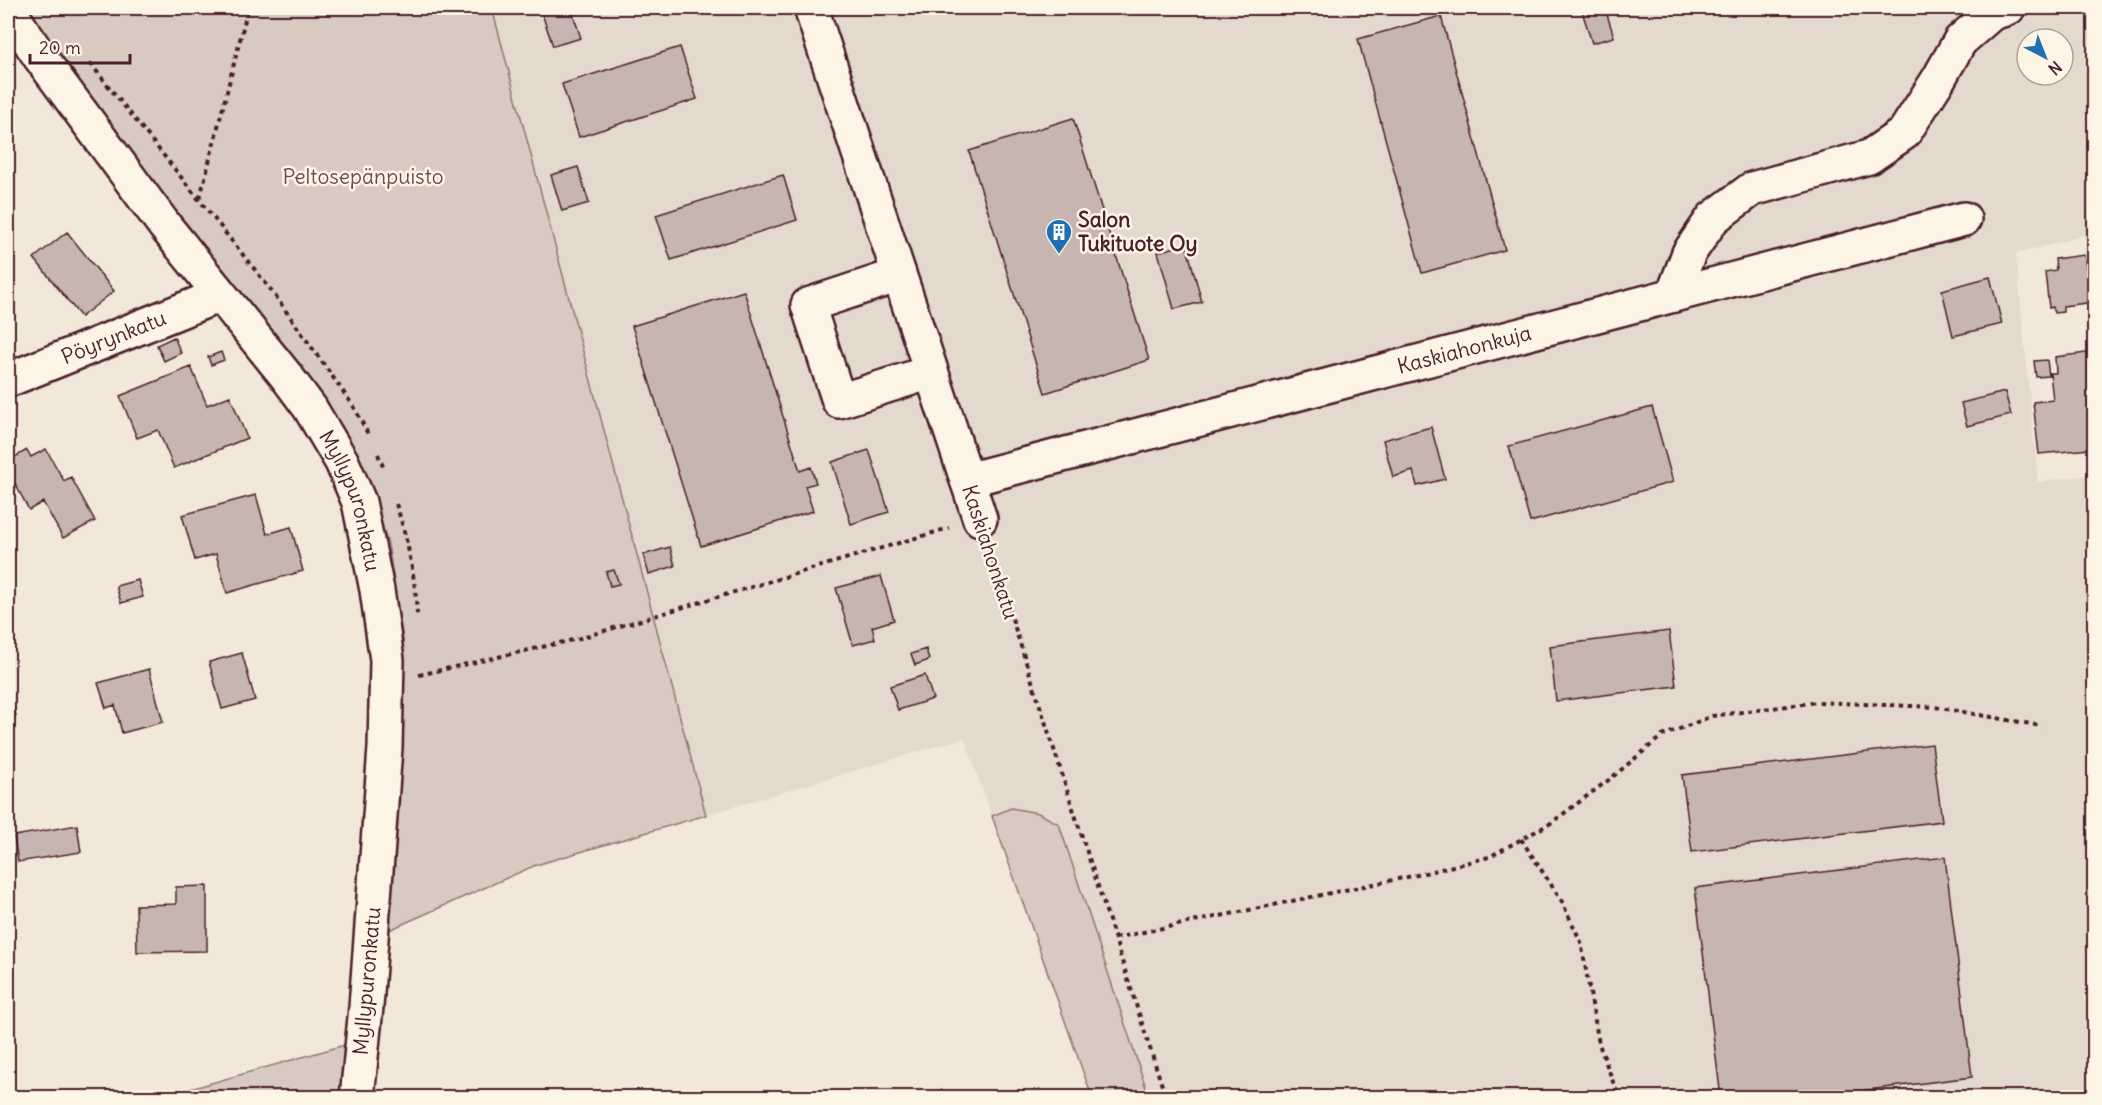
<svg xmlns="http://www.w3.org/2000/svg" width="2102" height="1105" font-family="Delius,sans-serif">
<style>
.built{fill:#e4d9cd;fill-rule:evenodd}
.green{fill:#d8cac0;stroke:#917476;stroke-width:1.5}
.building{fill:#c7b6af;stroke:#4a1f2b;stroke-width:1.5}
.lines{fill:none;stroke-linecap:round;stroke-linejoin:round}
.minor-casing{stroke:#4a1f2b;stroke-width:38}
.path{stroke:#4a1f2b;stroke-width:4;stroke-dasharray:4.5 4.5;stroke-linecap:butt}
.minor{stroke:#fcf5e5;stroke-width:33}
.labels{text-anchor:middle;stroke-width:5;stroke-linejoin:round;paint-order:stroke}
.park-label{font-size:21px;fill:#6e4a50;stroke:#fcf5e5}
.poi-label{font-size:21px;font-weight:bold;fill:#4a1f2b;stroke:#fcf5e5;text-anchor:start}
.street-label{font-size:21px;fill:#4a1f2b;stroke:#fcf5e5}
</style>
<rect width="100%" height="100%" fill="#f1e8da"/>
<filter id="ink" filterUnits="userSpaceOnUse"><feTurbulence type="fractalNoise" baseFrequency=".0167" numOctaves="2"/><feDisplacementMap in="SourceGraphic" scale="12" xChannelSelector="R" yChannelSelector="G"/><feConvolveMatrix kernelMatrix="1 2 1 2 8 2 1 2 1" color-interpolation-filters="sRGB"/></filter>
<g filter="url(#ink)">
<path class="built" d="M492 8H2094V233L2016 254 2038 482 2094 474V1097H1092L964 738 706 815ZM2027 39H2063V75H2027Z"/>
<path class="green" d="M26 8H492L706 815 536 865 387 931 397 799 403 641 388 544 368 481 346 435 287 351 189 229 55 53Z
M1011 808 1038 813 1059 824 1149 1097H1092L992 816Z
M348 1044 346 1097 162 1098V1097Z"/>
<path class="building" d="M540 8H571L581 38 553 46Z
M1581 8H1605L1614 37 1592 43Z
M1441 16 1505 250 1422 273 1358 39Z
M680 47 697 99 579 137 562 84Z
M1073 118 1149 360 1045 393 969 151Z
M578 167 589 203 562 211 551 175Z
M783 175 797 220 671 260 656 215Z
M67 232 114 291 81 317 34 258Z
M1186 244 1202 302 1174 309 1158 252Z
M2084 255 2086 267 2094 266V302L2063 306V312L2054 313 2053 307 2049 308 2045 272 2056 270 2055 259Z
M1990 277 2002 324 1953 336 1942 290Z
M744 291 800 471 811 467 816 483 805 486 813 511 701 546 632 326Z
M174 337 181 353 164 361 157 345Z
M221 352 224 360 211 365 208 357Z
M2094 352V437L2089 438 2090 449 2039 454 2033 402 2053 400 2050 373H2056L2055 357Z
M2047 360 2049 376 2036 377 2034 361Z
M191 367 207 405 230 396 247 438 174 468 158 430 137 438 120 396Z
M2005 392 2011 415 1967 426 1961 403Z
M1652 407 1673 482 1530 522 1509 446Z
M1431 427 1445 479 1417 486 1413 471 1393 477 1383 440Z
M46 449 64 481 71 477 95 521 63 538 43 502 29 510 8 470 11 468 8 461 27 450 31 457Z
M869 450 889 512 851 524 832 462Z
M256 495 267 534 291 527 303 571 227 593 216 554 195 560 182 515Z
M670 547 675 566 649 574 643 555Z
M614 570 619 584 610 586 606 572Z
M881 576 894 620 872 627 875 639 853 645 836 588Z
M138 580 143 597 121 603 116 586Z
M1669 631 1676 686 1556 701 1550 646Z
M926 649 929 660 915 665 911 654Z
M242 653 255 700 222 709 209 662Z
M149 669 163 722 122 733 115 705 106 708 98 683Z
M925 675 933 699 898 710 890 686Z
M9 690 16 716 8 718V691Z
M1932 744 1942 821 1692 852 1682 775Z
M77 825 81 852 18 862 14 836Z
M1945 857 1972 1077 1803 1098H1721L1695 888Z
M207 886V951L137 952 136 905 176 904V887Z"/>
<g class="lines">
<g class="minor-casing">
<g id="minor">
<path d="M811 8 980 519"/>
<path id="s1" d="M8 9 40 57 165 226 287 377 310 408 342 462 359 502 377 590 387 660 385 748 366 1007 357 1098"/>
<path d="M899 275 808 305 839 401 931 372"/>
<path d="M1673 295 1689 253 1713 218 1752 189 1869 157 1904 133 1938 80 1960 41 1992 13 2008 8"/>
<path id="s2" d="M8 380 220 295"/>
<path id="s3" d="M967 480 1964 219"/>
</g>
</g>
<path class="path" d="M90 63 271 290 354 407 369 436
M200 198 248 8
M378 454 384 469
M396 504C407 537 416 580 417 615
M990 550 1166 1098
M419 675 577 639 949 528
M1521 839 1561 900 1581 942 1599 1044 1619 1098
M1115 938 1417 875 1489 857 1551 823 1610 779 1662 736 1712 716 1817 702 1935 707 2042 726"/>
<use href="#minor" class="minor"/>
</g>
</g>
<defs>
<g id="building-pin" transform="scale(1.35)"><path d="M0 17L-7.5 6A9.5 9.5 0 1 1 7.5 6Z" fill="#1f6fb2" stroke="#fcf5e5"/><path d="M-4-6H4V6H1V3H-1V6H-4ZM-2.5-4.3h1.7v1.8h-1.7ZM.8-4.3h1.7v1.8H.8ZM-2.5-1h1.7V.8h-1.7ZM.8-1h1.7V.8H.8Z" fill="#fff"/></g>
</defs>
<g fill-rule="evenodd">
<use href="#building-pin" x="1059" y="232"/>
</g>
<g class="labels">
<g class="park-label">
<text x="363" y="184">Peltosepänpuisto</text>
</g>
<g class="poi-label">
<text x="1078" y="227">Salon<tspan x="1078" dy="24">Tukituote Oy</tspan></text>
</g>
<g class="street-label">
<text dy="7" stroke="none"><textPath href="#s2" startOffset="114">Pöyrynkatu</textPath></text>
<text dy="7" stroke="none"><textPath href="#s3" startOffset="514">Kaskiahonkuja</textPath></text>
<text dy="7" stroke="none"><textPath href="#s1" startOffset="603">Myllypuronkatu</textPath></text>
<text transform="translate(990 552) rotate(72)" y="7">Kaskiahonkatu</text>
<text transform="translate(367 981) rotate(-85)" y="7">Myllypuronkatu</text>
</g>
</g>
<rect width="2102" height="1105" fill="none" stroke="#fcf5e5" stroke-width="30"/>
<rect x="15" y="15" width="2072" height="1075" fill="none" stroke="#4a1f2b" stroke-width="2" filter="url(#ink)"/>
<g transform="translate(2045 57) rotate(138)"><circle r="28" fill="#fcf5e5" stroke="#b59f9b" stroke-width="1.5"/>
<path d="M0-4.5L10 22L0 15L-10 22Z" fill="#1f6fb2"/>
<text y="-9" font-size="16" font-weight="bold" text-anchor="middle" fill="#4a1f2b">N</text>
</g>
<path d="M30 54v9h100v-9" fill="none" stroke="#4a1f2b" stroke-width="3"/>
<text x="39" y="54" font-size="18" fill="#4a1f2b" stroke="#fcf5e5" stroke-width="4.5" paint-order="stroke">20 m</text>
</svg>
